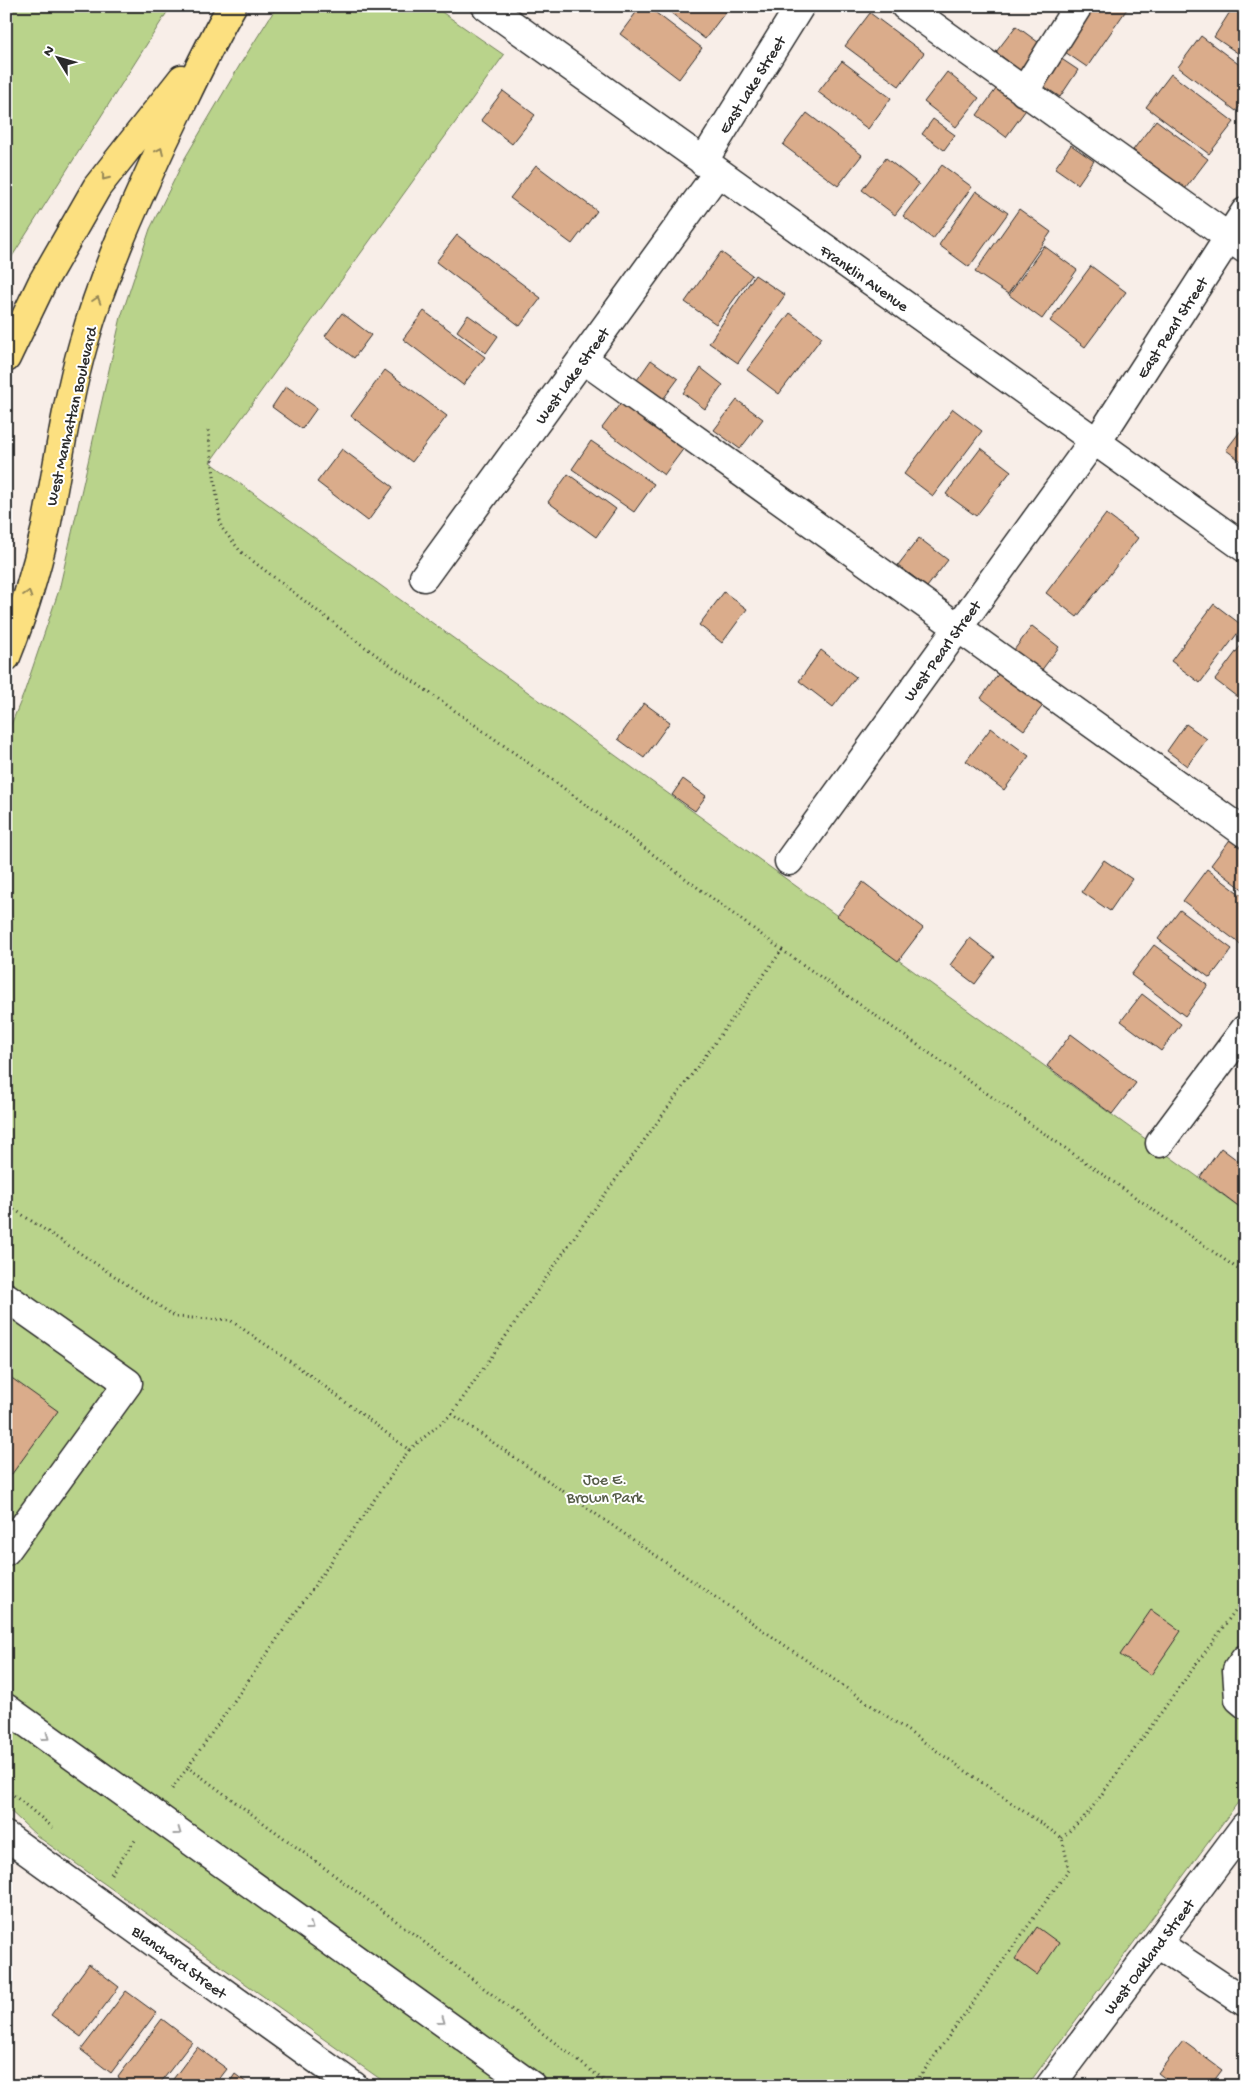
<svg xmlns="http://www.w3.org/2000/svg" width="1251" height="2092" font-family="'Gochi Hand',sans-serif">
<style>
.green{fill:#b9d38b;stroke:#727f5b}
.building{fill:#daac8b;stroke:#2b2b2b}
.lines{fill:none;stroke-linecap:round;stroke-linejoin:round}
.minor-casing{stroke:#2b2b2b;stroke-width:31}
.major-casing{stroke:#2b2b2b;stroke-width:31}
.path{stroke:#2b2b2b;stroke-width:3;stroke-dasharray:1 4;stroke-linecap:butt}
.minor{stroke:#fff;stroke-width:28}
.major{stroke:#fce080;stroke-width:28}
.oneway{stroke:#948656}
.oneway2{stroke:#a0a0a0}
.labels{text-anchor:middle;stroke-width:4;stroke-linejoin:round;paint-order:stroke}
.street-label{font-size:16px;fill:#2b2b2b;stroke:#fff}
.park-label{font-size:16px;fill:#565d48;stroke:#fff}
</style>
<rect width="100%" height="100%" fill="#f8eee8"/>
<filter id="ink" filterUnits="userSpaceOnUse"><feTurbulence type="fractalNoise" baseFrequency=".02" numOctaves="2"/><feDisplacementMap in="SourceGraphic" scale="10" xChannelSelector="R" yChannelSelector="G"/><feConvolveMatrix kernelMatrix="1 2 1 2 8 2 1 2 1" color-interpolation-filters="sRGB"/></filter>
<g filter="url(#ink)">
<path class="green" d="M6 6H171L6 266Z
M277 6H433L504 55 210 462 1245 1211V1793L1027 2086H390L37 1836 6 1807V737L24 693 59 590 121 317 150 229 185 158 241 63Z"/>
<path class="building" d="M641 6H647L702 48 679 79 620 34Z
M662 6H722L727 10 705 39Z
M1092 6H1129L1087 67 1062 50Z
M1232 6H1245V58L1214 37 1233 7Z
M870 13 924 53 899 86 845 46Z
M1016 26 1042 45 1022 72 996 52Z
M1201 36 1245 69V100L1236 111 1178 67Z
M1060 58 1078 70 1060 97 1042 85Z
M842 61 891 98 868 129 818 92Z
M947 72 979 98 956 127 924 102Z
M1171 74 1234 122 1209 154 1146 107Z
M999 85 1028 107 1006 137 977 115Z
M503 91 535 115 512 144 481 120Z
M807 113 862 155 838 186 783 145Z
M933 119 955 135 944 150 922 134Z
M1156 120 1208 159 1185 189 1133 150Z
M1071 145 1094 161 1078 184 1055 168Z
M886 158 919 184 895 215 862 190Z
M536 165 597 211 572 244 510 198Z
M942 165 972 187 933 239 903 216Z
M976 191 1008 213 969 267 939 245Z
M1019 209 1051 232 1008 294 975 272Z
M457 235 541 298 520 326 436 262Z
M1044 246 1077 270 1042 319 1009 295Z
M721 252 752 275 716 324 685 302Z
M1091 266 1126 292 1085 347 1050 321Z
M755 275 785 295 738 363 709 343Z
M424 311 485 357 463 385 403 339Z
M342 313 371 335 354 358 325 336Z
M790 313 822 337 779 394 747 370Z
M468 315 498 336 486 353 457 331Z
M651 360 678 379 661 402 635 383Z
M701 368 723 385 705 409 683 393Z
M385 370 447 416 412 462 351 416Z
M286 386 317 408 302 429 272 407Z
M625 397 687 444 664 475 602 428Z
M737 400 763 419 740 449 714 430Z
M953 409 982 431 933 496 904 474Z
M1245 425V464L1226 450Z
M591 441 654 484 634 512 572 469Z
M981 448 1011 471 976 516 946 494Z
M342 449 393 487 368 521 317 482Z
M568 474 616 509 596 537 548 502Z
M1106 514 1138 538 1077 617 1046 593Z
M919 538 948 560 927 587 898 565Z
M724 592 747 609 722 643 699 625Z
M1214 604 1243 626 1200 683 1171 661Z
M1032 626 1059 647 1041 671 1014 650Z
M1245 640V703L1215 680Z
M821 650 856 677 833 707 799 681Z
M1004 666 1048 699 1024 730 981 698Z
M644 703 670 722 644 758 618 739Z
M1186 724 1207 739 1187 766 1167 751Z
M991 728 1029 756 1004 790 966 761Z
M683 779 706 796 695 811 672 795Z
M1232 837 1245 846V891L1211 865Z
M1104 860 1132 879 1110 911 1082 892Z
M1207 869 1245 898V943L1243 946 1183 901Z
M863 882 923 928 898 961 837 916Z
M1180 910 1232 949 1210 978 1158 939Z
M970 938 995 957 975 984 950 965Z
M1154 945 1208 985 1185 1016 1131 975Z
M1142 994 1181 1024 1161 1051 1121 1021Z
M1071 1034 1136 1083 1112 1114 1047 1066Z
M1221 1148 1245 1166V1211L1200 1177Z
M6 1374 58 1411 6 1482Z
M1151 1610 1181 1631 1151 1675 1120 1655Z
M1037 1927 1059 1943 1037 1975 1015 1959Z
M89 1964 119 1987 81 2037 51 2015Z
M126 1991 156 2013 111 2073 81 2050Z
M162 2019 192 2042 158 2086H130L118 2077Z
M1183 2041 1222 2070 1210 2086H1175L1158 2073Z
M197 2047 227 2069 214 2086H168Z
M235 2074 251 2086H227Z"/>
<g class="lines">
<g class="minor-casing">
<path id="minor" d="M486 6 1245 548
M905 6 1245 249
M1024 92 1078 6
M703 162 800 6
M583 359 1245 833
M1097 442 1245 212
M424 577 718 172
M789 861 1094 440
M1160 1143 1245 1029
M6 1297 128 1383 6 1551
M1245 1659 1237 1670 1239 1699 1245 1704
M6 1708 532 2086
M6 1836 354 2086
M1158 1944 1245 2002
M1050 2086 1245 1826"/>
</g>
<g class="major-casing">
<path id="major" d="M6 358 42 283 97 187 182 79
M6 657C23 615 36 571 46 527 58 466 66 404 83 345 103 274 133 208 164 141 186 96 206 50 232 6"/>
</g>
<path class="path" d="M782 950 1245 1274
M6 1204 176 1317 230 1320 311 1376 409 1450 452 1414 577 1233 782 950 558 784 358 642 241 552 221 527 208 430
M452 1414 1062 1838 1069 1869 913 2086
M409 1450 188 1767 407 1929 611 2086
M6 1789 56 1830
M172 1789 188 1767
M1062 1838 1089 1812 1245 1597
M111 1874 136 1839"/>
<use href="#minor" class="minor"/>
<use href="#major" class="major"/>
</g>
<defs><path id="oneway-chevron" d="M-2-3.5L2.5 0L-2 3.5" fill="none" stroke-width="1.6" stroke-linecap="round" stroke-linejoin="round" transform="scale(1.25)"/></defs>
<g class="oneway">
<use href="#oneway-chevron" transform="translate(160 151) rotate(-65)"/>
<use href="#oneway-chevron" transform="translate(105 177) rotate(128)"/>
<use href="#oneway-chevron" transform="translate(97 300) rotate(-72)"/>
<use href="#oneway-chevron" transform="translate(28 594) rotate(-72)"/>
</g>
<g class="oneway2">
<use href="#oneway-chevron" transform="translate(46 1737) rotate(36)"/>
<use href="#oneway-chevron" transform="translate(178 1832) rotate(36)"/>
<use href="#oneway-chevron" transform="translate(310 1927) rotate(36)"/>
<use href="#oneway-chevron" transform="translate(442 2021) rotate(36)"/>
</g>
</g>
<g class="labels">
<g class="street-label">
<text transform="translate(751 84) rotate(-58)" y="6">East Lake Street</text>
<text transform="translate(865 277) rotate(35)" y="6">Franklin Avenue</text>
<text transform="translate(1171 327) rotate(-57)" y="6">East Pearl Street</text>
<text transform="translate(571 375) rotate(-54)" y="6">West Lake Street</text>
<text transform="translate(70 416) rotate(-77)" y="6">West Manhattan Boulevard</text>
<text transform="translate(941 650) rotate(-54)" y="6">West Pearl Street</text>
<text transform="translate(1148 1956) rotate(-53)" y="6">West Oakland Street</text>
<text transform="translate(180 1961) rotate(36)" y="6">Blanchard Street</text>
</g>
<g class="park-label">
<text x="605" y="1484">Joe E.<tspan x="605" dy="18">Brown Park</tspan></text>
</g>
</g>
<rect width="1251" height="2092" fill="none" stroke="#fff" stroke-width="25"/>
<rect x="12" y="12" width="1226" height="2067" fill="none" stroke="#2b2b2b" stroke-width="2" filter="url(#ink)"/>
<g transform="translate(58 58) rotate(307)" stroke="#ffffff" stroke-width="4" paint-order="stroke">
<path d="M0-4L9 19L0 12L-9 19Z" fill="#2b2b2b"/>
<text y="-8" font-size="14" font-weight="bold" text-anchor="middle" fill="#2b2b2b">N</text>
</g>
</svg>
